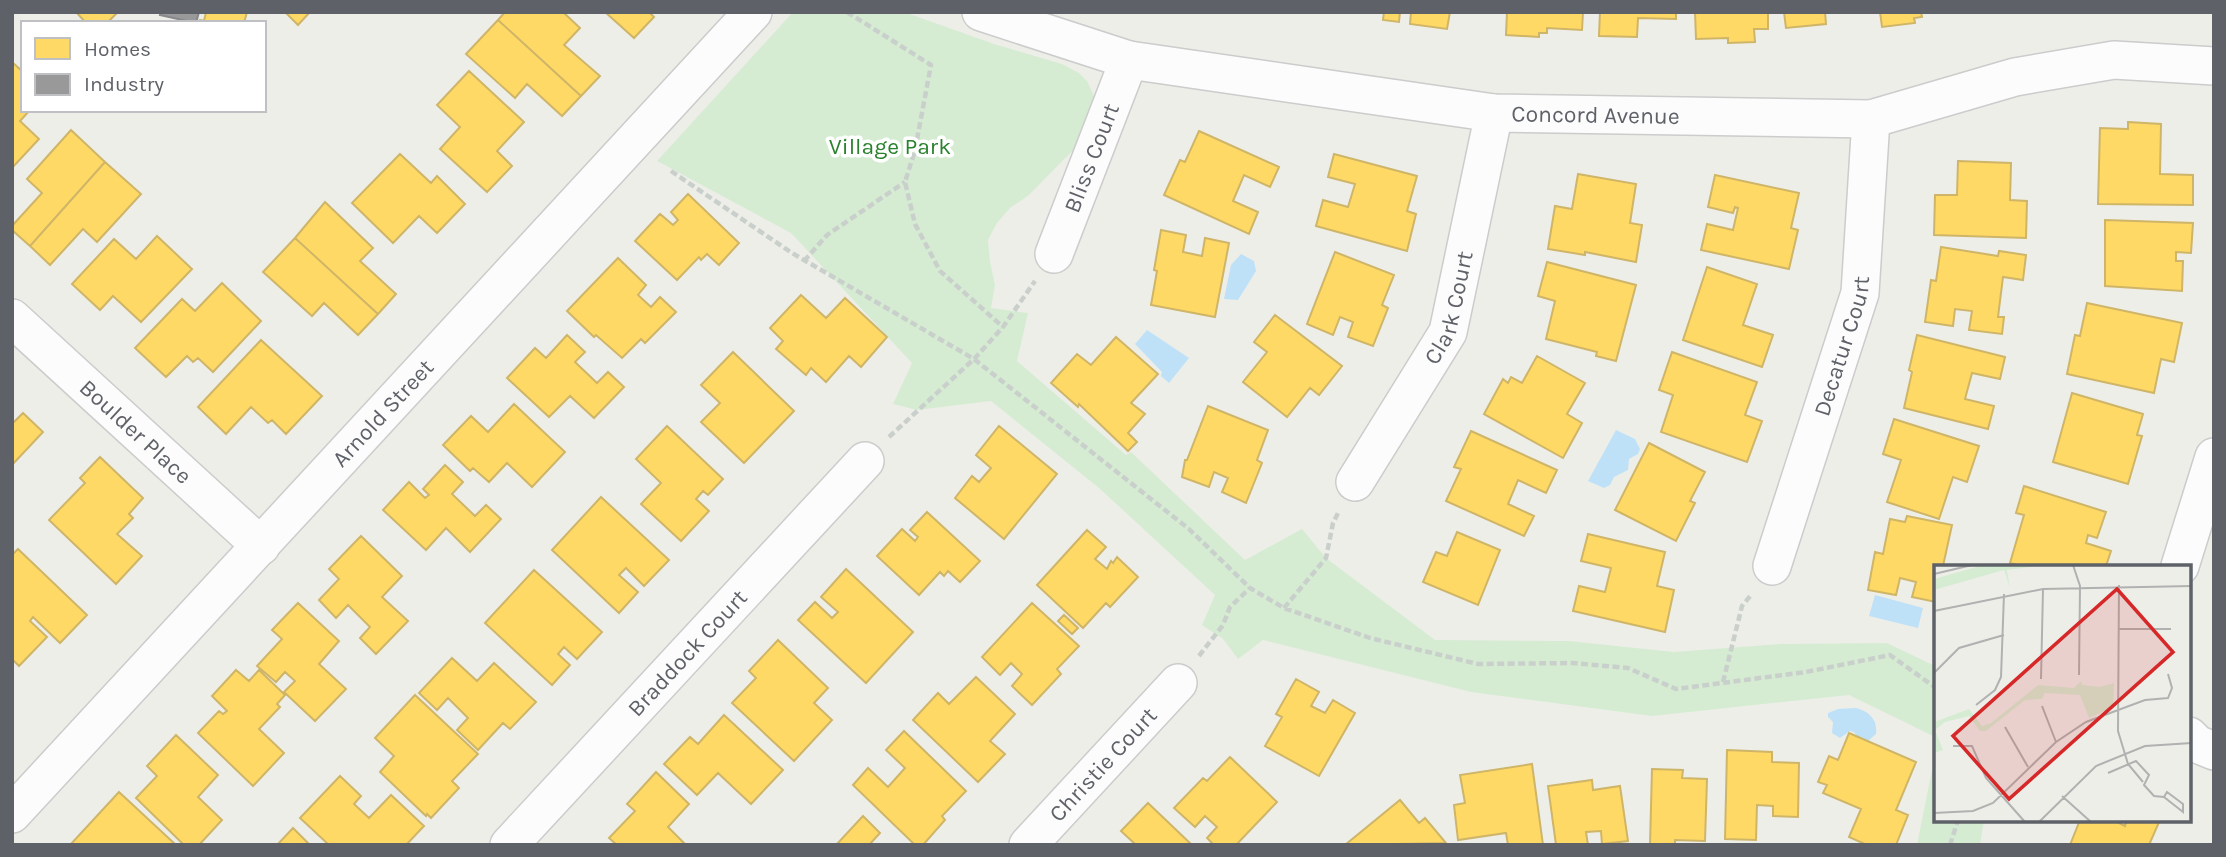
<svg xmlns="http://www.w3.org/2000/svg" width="2226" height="857" font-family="Karla,sans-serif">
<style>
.green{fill:#d5ecd3}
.water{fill:#bee1f8}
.homes{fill:#ffd966;stroke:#cfb567;stroke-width:2}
.industry{fill:#999;stroke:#87888a;stroke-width:2}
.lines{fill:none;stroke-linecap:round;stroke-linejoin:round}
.street-casing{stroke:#cbcccb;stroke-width:40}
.path{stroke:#c9cfcb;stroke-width:4.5;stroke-dasharray:7 3.5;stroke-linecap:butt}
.street{stroke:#fcfcfc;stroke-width:37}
.labels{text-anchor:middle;stroke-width:7;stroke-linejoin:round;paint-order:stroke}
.street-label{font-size:23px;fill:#5e6268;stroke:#fff}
.park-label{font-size:23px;fill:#2a822d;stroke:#fff}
.inset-road{fill:none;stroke:#b0b2b1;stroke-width:2}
.view{fill:#d62828;fill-opacity:0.15;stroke:#d62828;stroke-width:3.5}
.inset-edge{fill:none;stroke:#5e6268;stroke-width:3.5}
</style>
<rect width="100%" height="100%" fill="#eeeee9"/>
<path class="green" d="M793 12H904L994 44 1062 64 1079 73 1087 81 1095 98 1086 137 1029 195 1010 208 997 223 988 240 990 262 995 285 991 308 1028 313 1017 361 1126 455 1131 452 1245 560 1302 529 1326 558 1435 640 1569 641 1674 652 1780 644 1887 643 1935 666V737L1849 695 1652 716 1471 692 1263 640 1238 659 1223 639 1202 625 1215 595 1099 488 991 401 917 410 893 404 912 363 791 233 657 161Z
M1935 755 1936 820H1984L1980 845H1917Z"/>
<path class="water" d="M1241 254 1254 261 1256 271 1238 300 1224 299 1231 265Z
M1147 330 1189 358 1169 383 1161 376 1162 372 1135 344Z
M1616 430 1635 439 1640 449 1638 454 1629 459 1628 470 1614 477 1610 485 1604 488 1588 481Z
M1875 595 1923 608 1918 628 1869 616Z
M1856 708C1869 711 1878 720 1876 734L1868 741H1861L1854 732 1850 731 1840 738 1832 733 1833 722 1828 717V713L1838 709Z"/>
<path class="homes" d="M76 12H118L107 23H86Z
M206 12H247L244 23H199L200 20 204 21Z
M285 12H310L298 25Z
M505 12H563L580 28 564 45 600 76 581 96 498 20Z
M605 12H649L654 17 634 38Z
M1384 12H1400L1399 22 1383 20Z
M1411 12H1450L1447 29 1410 24Z
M1507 12H1583L1582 30 1547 28V33H1539V37L1506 35Z
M1600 12H1676V19L1638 18 1637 37 1599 36Z
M1695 12 1768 13V29H1754L1755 42 1728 43V38L1696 39Z
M1784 12H1825L1826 24 1786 28Z
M1880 12H1921L1922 17 1914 18 1915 23 1882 27Z
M498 20 581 96 562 116 527 84 515 98 466 54Z
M12 62 23 72V110H30L20 121 39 139 12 168Z
M469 71 524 122 497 151 512 166 487 192 440 149 460 127 437 105Z
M2128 122 2161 124 2160 174 2193 175V205L2098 204 2100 128 2128 129Z
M71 130 105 162 30 246 12 230V226L42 193 27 179Z
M1199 131 1279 167 1270 187 1244 175 1233 201 1258 212 1249 234 1164 195 1180 160 1185 162Z
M400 154 431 183 437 176 465 204 437 233 419 216 393 243 352 203Z
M1334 154 1417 176 1407 211 1416 214 1407 251 1316 226 1323 200 1348 207 1355 184 1328 177Z
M1958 161 2011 163 2010 200 2027 201 2026 238 1934 235 1935 195H1957Z
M105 162 141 194 97 242 83 229 50 265 30 246Z
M1578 174 1636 184 1630 223 1642 225 1636 262 1585 252V255L1548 249 1555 206 1572 209Z
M1715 175 1799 193 1791 228 1798 230 1789 269 1701 250 1707 224 1733 230 1738 208 1735 207 1733 213 1708 207Z
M688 194 739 243 719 265 707 254 701 260 699 257 677 280 635 241 660 214 673 225 678 220 671 212Z
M325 202 373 248 360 261 396 294 378 314 295 238Z
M2105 220 2193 223 2191 253 2176 252V261H2183L2182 291 2105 286Z
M1161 230 1186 235 1183 252 1202 256 1205 238 1229 243 1215 317 1151 305 1157 271 1154 270Z
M157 236 192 269 141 322 113 296 100 310 72 284 114 239 136 259Z
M295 238 378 314 358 335 324 303 312 316 263 272Z
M1941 247 1998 256 1999 251 2026 255 2023 280 2003 277 1998 317H2004L2002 334 1969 330 1972 311 1955 309 1953 326 1925 322 1931 280 1936 281Z
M1335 252 1394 275 1382 305 1388 308 1373 346 1348 337 1353 322 1340 317 1333 335 1307 324Z
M618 258 646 285 638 295 651 307 660 297 676 312 645 343 641 339 622 358 596 335 594 337 567 311Z
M1547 262 1636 285 1616 361 1596 356 1597 352 1546 339 1555 301 1538 296Z
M1707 267 1757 284 1743 325 1773 335 1762 367 1683 340Z
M222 283 261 321 213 372 198 358 193 362 187 356 166 377 135 348 182 299 195 311Z
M801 295 826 318 845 298 887 337 861 367 849 356 826 382 811 368 806 375 776 349 783 341 770 328Z
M2087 303 2182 323 2174 362 2161 359 2154 393 2067 374 2075 335 2080 336Z
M1275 315 1342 366 1319 395 1310 388 1287 417 1243 382 1267 352 1254 342Z
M567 335 585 352 575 362 597 383 608 372 624 387 594 418 570 396 549 417 507 378 535 348 546 358Z
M1917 335 2005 357 2000 379 1972 373 1965 399 1994 406 1988 429 1904 408 1912 372 1909 370Z
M1116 337 1158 374 1131 403 1145 414 1128 433 1137 442 1128 451 1079 404 1078 407 1051 383 1077 354 1091 365Z
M261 340 322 396 286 434 272 420 268 423 251 407 226 434 198 407Z
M733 352 794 411 744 463 701 422 720 403 701 385Z
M1672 352 1757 382 1745 415 1762 421 1747 462 1661 432 1673 395 1659 390Z
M1537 356 1585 383 1567 414 1582 423 1563 458 1484 414 1503 379 1508 383 1511 377 1522 383Z
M2072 393 2143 414 2137 435 2142 436 2128 484 2053 462Z
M514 404 565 452 532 487 507 463 489 482 473 468 470 471 443 445 471 416 488 432Z
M1208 406 1268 430 1257 460 1262 463 1246 503 1222 492 1228 478 1214 472 1209 487 1182 477 1185 460H1187Z
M23 413 43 432 12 465V424Z
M1894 419 1979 446 1967 482 1953 477 1939 519 1887 502 1901 460 1883 454Z
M667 426 723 479 708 495 703 491 696 499 709 511 681 541 641 504 661 483 636 459Z
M999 426 1057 474 1004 539 955 498 972 476 979 482 991 468 976 455Z
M1471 431 1557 470 1546 493 1518 480 1508 504 1534 516 1524 536 1446 501 1461 469 1454 467Z
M1649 443 1705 472 1690 501 1695 503 1676 541 1615 510Z
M100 457 143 498 129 514 133 518 117 534 142 556 116 584 49 520 85 483 80 478Z
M445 465 463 482 452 494 475 516 486 505 501 519 470 552 446 528 426 550 383 510 409 482 425 498 429 495 423 489Z
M2024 486 2106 512 2097 538 2088 535 2086 543 2111 551 2106 566H2022L2010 563 2024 515 2016 513Z
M601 497 669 560 644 586 626 568 619 575 638 592 619 613 552 550Z
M927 512 980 561 960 582 948 571 944 576 940 572 919 595 877 556 902 529 915 541 918 537 910 530Z
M1907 516 1952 525 1943 566H1936V602L1912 597 1916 582 1900 578 1896 595 1868 590 1875 552 1883 554 1890 519 1905 522Z
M1087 530 1106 547 1095 559 1107 569 1111 561 1113 563 1117 557 1138 577 1110 607 1106 603 1083 628 1037 585Z
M1457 532 1500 550 1478 605 1423 582 1436 552 1447 556Z
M1588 534 1665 552 1657 586 1674 590 1665 632 1573 611 1579 586 1605 592 1611 568 1581 561Z
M361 536 402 576 382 597 408 621 376 654 360 638 370 627 348 605 336 618 319 600 339 579 329 569Z
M18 549 87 615 60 643 33 617 30 621 47 637 19 666 12 659V555Z
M846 569 913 632 866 683 798 620 815 602 832 618 838 612 821 597Z
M534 570 602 632 577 659 564 647 558 654 570 665 552 685 485 623Z
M298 603 339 641 319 664 346 689 315 721 284 692 295 681 285 672 276 682 257 666 282 639 272 630Z
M1032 603 1079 646 1057 669 1061 674 1032 705 1012 686 1022 674 1011 663 1000 675 982 657Z
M1064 615 1078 628 1072 634 1058 621Z
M778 640 828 688 814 703 832 720 794 761 732 703 756 678 749 671Z
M452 658 477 681 494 663 536 702 510 729 503 723 478 750 457 730 468 718 448 698 437 710 419 693Z
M236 670 249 681 259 670 285 695 277 704 280 707 259 729 284 753 253 786 198 733 219 711 223 714 227 711 212 696Z
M976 677 1015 714 990 741 1005 754 978 782 913 720 938 693 949 704Z
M1296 679 1319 692 1311 706 1325 713 1333 700 1355 713 1319 776 1265 746 1282 717 1276 714Z
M415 695 478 754 452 781 459 788 431 818 427 814 426 816 380 772 394 756 375 738Z
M724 715 783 770 751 804 718 773 697 795 664 764 690 737 698 744Z
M904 731 966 791 942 816 945 820 923 845H915L853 785 868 768 888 787 905 768 886 750Z
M1849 733 1916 762 1896 810 1908 815 1896 845H1867L1849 837 1861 809 1823 793 1827 785 1818 782 1829 756 1838 760Z
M176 735 218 775 198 797 222 820 199 845H184L136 798 157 776 147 766Z
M1727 750 1772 752V762L1799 763 1798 817 1773 816V806L1757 805 1756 840 1725 839Z
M1230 757 1277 802 1236 845H1214L1207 838 1217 827 1205 816 1195 827 1174 808 1203 778 1207 781Z
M1532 764 1543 845H1508L1506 833 1458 840 1454 805 1465 803 1460 775Z
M1652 769 1683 770 1682 778 1707 779 1705 841 1675 840V845H1650Z
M656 772 689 804 668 827 686 845H617L609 838 635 811 627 804Z
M340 776 361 796 354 804 369 818 391 795 424 826 406 845H329L300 818Z
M1592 780 1593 790 1620 786 1628 841 1602 844 1601 831 1586 832 1588 845H1556L1548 786Z
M119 792 176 845H70Z
M1400 800 1419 823 1425 818 1446 843 1345 845Z
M1148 803 1192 845H1136L1121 831Z
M863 816 880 833 869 845H836Z
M2080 820H2113L2125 826 2127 820H2160L2149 845H2070Z
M293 828 310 845H277Z"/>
<path class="industry" d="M161 12H199L196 23 160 15Z"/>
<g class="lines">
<g class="street-casing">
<g id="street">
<path id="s1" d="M981 12 1129 60 1494 113 1871 119 2015 77 2114 60 2214 66"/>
<path id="s2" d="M1054 254 1129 60"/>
<path id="s3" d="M12 318 261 546"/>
<path id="s4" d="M1355 482 1448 332 1494 113"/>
<path id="s5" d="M1772 566 1860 293 1871 119"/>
<path d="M2180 566 2214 457"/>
<path d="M2189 736 2197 744 2214 751"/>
<path id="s6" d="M12 814 753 12"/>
<path id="s7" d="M509 845 865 461"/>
<path id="s8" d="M1028 845 1178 683"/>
</g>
</g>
<path class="path" d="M847 12 931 65 915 150 905 182 915 224 940 271 1003 327
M671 171 792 253 974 359 1189 529 1250 588 1284 608 1370 638 1478 664 1573 663 1628 668 1676 689 1806 672 1890 655 1936 688
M804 261 827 235 905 182
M889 437 974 359 1003 327 1035 281
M1284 608 1326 558 1333 523 1339 511
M1199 656 1223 625 1230 607 1250 588
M1723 682 1742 606 1751 595
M1950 845 1958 820"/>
<use href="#street" class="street"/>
</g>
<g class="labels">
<g class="street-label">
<text dy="8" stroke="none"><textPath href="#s1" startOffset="626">Concord Avenue</textPath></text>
<text dy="8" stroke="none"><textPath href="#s2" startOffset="103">Bliss Court</textPath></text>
<text dy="8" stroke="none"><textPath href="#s4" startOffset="200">Clark Court</textPath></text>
<text dy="8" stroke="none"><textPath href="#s5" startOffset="231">Decatur Court</textPath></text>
<text dy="8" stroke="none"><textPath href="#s6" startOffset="546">Arnold Street</textPath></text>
<text dy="8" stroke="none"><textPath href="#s3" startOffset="168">Boulder Place</textPath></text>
<text dy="8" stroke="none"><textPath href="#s7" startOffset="262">Braddock Court</textPath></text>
<text dy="8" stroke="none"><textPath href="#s8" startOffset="110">Christie Court</textPath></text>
</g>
<g class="park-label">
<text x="890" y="154">Village Park</text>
</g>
</g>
<g transform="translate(1934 565)">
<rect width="257" height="257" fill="#eeeee9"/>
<path d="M49 0H111L73 5 76 23 70 5 0 25V14ZM147 116 148 120 166 122 180 118 179 142 155 153 146 130 111 128 108 134 91 135 52 166H46L35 151 11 157 1 165 9 185 0 188V157L35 144 48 161 57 158 104 120 140 123Z" fill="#d5ecd3"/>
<path class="inset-road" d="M139 0 146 21 145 110M0 9 38 0M185 20 184 166 194 199 209 217M0 46 109 24 258 21M184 64H237M0 108 25 83 70 70M107 114 109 24M42 140 61 125 67 112 70 29M108 141 122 177M71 162 94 202M19 181H38L52 213 91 257M174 208 202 196 215 210 210 220 220 231 230 232M233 227 249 239V247L230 232ZM128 231 157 257M0 248 39 246 59 238 122 177 152 157 211 135 234 133 238 123 234 109M105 257 162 201 211 181 258 178"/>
<path class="view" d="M183 24 239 87 75 234 19 171Z"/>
<rect width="257" height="257" class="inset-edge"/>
</g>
<rect width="2226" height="857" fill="none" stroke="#5e6268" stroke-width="28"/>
<rect x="21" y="21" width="245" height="91" fill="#ffffff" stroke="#bfc0c3" stroke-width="2"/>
<rect x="35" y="38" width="35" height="21" fill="#ffd966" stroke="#bfc0c3" stroke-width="2"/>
<text x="84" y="56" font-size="21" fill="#5e6268">Homes</text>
<rect x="35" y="74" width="35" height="21" fill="#999999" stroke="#bfc0c3" stroke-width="2"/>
<text x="84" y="91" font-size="21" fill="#5e6268">Industry</text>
</svg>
